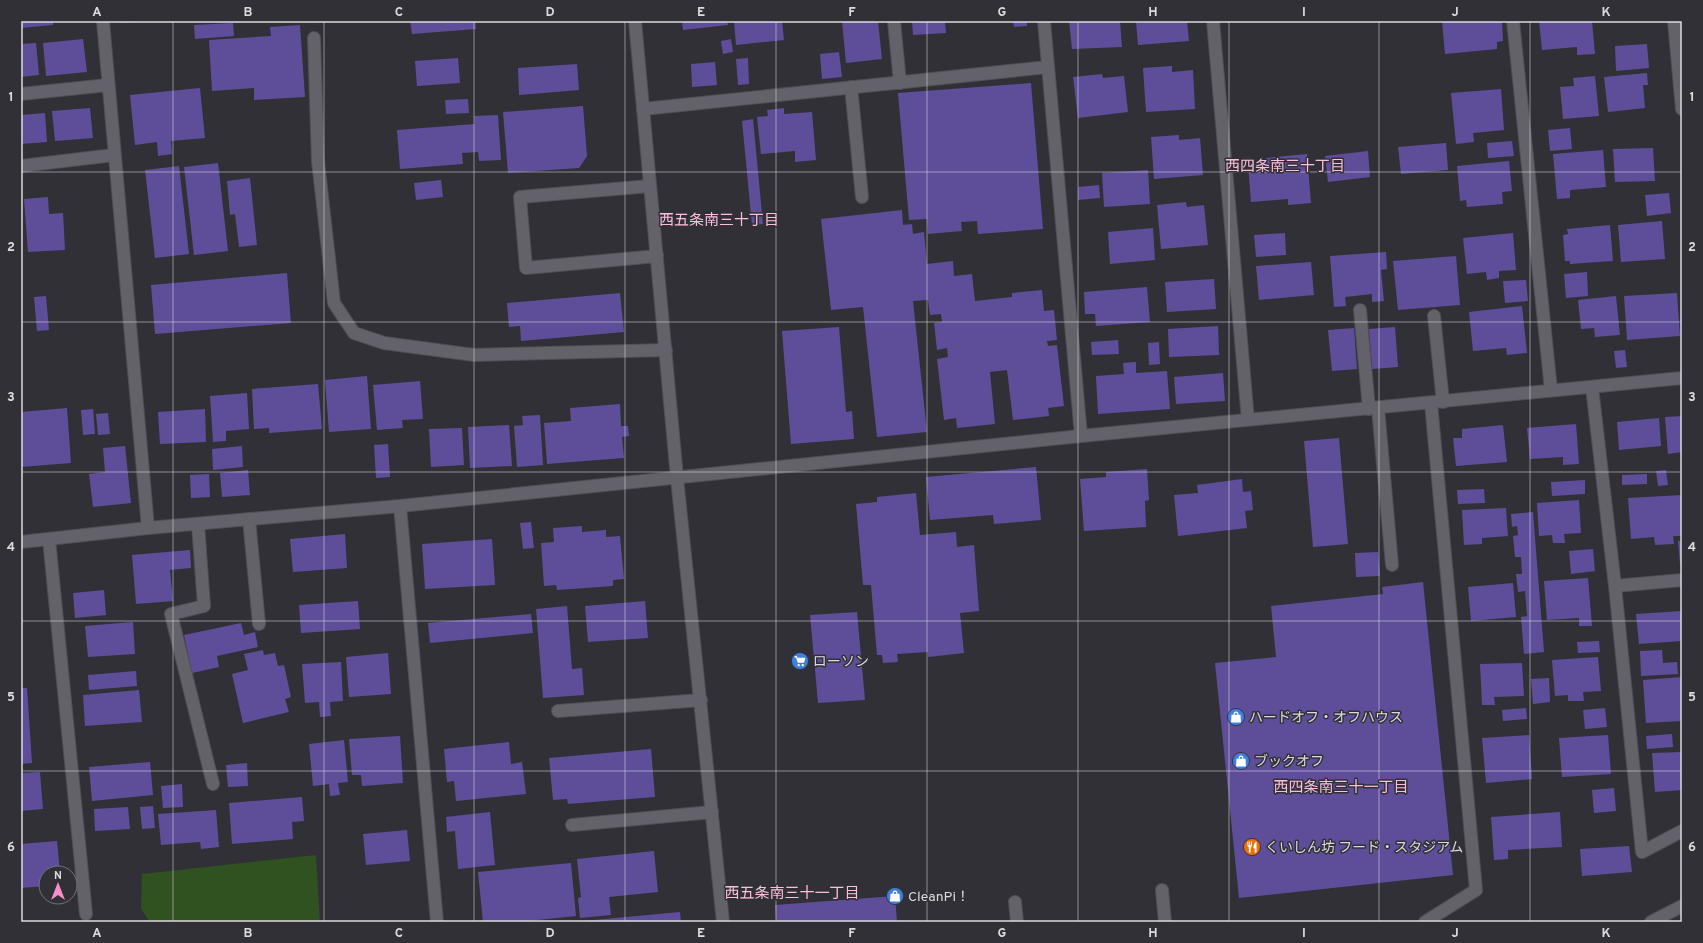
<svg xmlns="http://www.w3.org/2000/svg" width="1703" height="943" font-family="Overpass,'Noto Sans JP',sans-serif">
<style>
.green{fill:#305120}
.building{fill:#5e4e9a}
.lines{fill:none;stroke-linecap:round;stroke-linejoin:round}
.lane-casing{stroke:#4f4f54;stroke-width:14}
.street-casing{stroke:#4f4f54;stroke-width:14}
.secondary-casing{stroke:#4f4f54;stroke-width:14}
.lane{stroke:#63626a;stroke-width:12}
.street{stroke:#63626a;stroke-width:12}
.secondary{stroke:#63626a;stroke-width:12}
.grid{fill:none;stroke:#dbdbdf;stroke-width:1;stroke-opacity:0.55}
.labels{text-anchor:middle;stroke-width:3;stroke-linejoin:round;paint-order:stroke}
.poi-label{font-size:14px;fill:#dbdbdf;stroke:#313037;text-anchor:start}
.neighbourhood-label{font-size:15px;fill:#fbbedd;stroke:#313037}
.neatline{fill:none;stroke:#dbdbdf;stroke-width:1.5}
.grid-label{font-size:13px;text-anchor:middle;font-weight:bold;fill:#dbdbdf}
</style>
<rect width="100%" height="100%" fill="#313037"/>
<path class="green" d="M316 855 320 922H150L141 909 142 874Z"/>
<path class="building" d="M21 21H53V25L21 28Z
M120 21H139V22L120 23Z
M410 21H475L476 29 412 34Z
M682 21H727L728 25 683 30Z
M734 21H782L784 40 736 45Z
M842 21H878L882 59 846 63Z
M912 21H945L946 33 913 35Z
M1013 21H1027V26L1014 27Z
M1069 21H1120L1122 47 1072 49Z
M1136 21H1187L1189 41 1138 45Z
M1442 21H1502L1503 41 1497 42V49L1445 54Z
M1539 21H1592L1595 54 1577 55V47L1542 50Z
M233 23 234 36 195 39 194 25Z
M300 25 305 97 254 100V88L212 91 209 40 271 36 270 27Z
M83 39 87 72 46 76 43 43Z
M731 39 733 52 723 54 721 41Z
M36 43 39 75 21 77V44Z
M1647 44 1649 68 1616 71 1615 46Z
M839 52 842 77 822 79 820 54Z
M458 58 460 83 417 86 415 61Z
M748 58 749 84 738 85 736 59Z
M715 62 717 85 692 87 691 64Z
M577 64 579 90 519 95 518 68Z
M1172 66V72L1193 70 1195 109 1146 112 1143 68Z
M1647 73 1648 85H1643L1645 108 1608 112 1604 77Z
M1102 74 1103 78 1124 76 1128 112 1078 118 1073 77Z
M1595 76 1599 116 1563 119 1560 87 1574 86 1573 78Z
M1031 83 1043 229 978 234 977 221 961 222 962 231 928 234 927 219 909 220 898 93Z
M200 88 205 138 171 141 172 154 158 156 157 142 135 145 130 95Z
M1501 89 1504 130 1473 133 1474 142 1456 144 1451 93Z
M468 99 469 113 446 114 445 100Z
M583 106 587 156 579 168 508 173 503 112Z
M90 108 93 138 55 141 52 111Z
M784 108V114L812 112 816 160 795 162V151L761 154 757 117 768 116 767 110Z
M45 113 47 142 21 144V115Z
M498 115 501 160 479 161 478 152 462 153 463 164 400 169 397 130 475 124 474 116Z
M753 119 763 224 752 225 742 121Z
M1570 128 1572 149 1550 151 1548 130Z
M1179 135V140L1200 138 1203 175 1154 179 1151 137Z
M1512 141 1514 156 1488 158 1487 143Z
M1446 143 1448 170 1401 174 1398 147Z
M1653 148 1655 181 1615 182 1613 149Z
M1603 150 1606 187 1570 190V198L1557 199 1553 154Z
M1368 151 1370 177 1328 182 1325 156Z
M1307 154 1311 203 1288 205V199L1251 202 1248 164 1266 162V158Z
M1509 161 1512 191 1502 192 1503 204 1467 207 1466 200 1460 201 1457 166Z
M218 163 228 251 194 255 184 167Z
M179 166 189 254 155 258 145 170Z
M1148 170 1150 204 1104 207 1102 173Z
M250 178 257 245 239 247 235 214 230 215 227 181Z
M441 180 443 197 416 200 414 183Z
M1099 185 1100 198 1078 200V187Z
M1669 193 1671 213 1647 216 1645 195Z
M48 197 49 214 63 213 65 250 28 252 24 199Z
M1186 202 1187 207 1204 205 1208 245 1161 249 1157 205Z
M902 210 903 225 912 224 913 234 924 232 927 264 953 261 954 276 972 274 975 301 1012 297V293L1042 290 1044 311 1054 310 1057 340 1047 341 1048 346 1057 345 1064 406 1048 408 1049 416 1013 420 1007 370 990 372 995 424 957 428 956 418 944 420 937 359 948 357 947 348 937 350 934 323 942 322 941 314 930 315 928 300 913 301 927 432 877 437 863 307 831 310 821 219Z
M1662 221 1665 259 1621 262 1618 225Z
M1610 225 1613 261 1570 264V261H1565L1563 235 1568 234 1567 229Z
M1153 228 1155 260 1110 264 1108 232Z
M1285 233 1286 255 1256 257 1254 235Z
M1513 233 1516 270 1499 271V278L1487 280 1486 272 1467 274 1463 238Z
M1386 252 1387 269 1381 270 1384 301 1372 302V294L1345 297 1346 306 1334 307 1330 256Z
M1456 256 1460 305 1398 310 1393 261Z
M1311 262 1314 295 1259 300 1256 266Z
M1587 272 1588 296 1566 298 1564 274Z
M287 273 291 323 155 334 151 285Z
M1214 279 1216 309 1167 312 1165 282Z
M1526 280 1528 301 1505 303 1503 281Z
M1147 287 1150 322 1096 326 1095 314H1085L1084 292Z
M620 293 624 332 521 341 520 326 509 327 507 303Z
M1677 293 1680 336 1627 340 1624 296Z
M46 296 49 330 37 331 34 297Z
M1616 296 1620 335 1595 337 1594 328 1581 329 1578 300Z
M1522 306 1527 353 1507 355 1506 348 1473 351 1469 312Z
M1218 326 1219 355 1169 357 1168 329Z
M839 327 846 412 852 411 854 439 791 444 782 331Z
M1395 327 1398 367 1372 369 1369 329Z
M1354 328 1357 369 1332 371 1328 330Z
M1118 340 1119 354 1092 355 1091 342Z
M1159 342 1160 364 1149 365 1148 343Z
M1625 350 1627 367 1616 368 1614 351Z
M1136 362V373L1167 371 1170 409 1098 414 1096 376 1124 374 1123 363Z
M1223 373 1225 401 1176 404 1174 377Z
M367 376 371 429 329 432 325 380Z
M420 381 423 419 402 420 403 428 377 430 373 385Z
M318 384 322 429 269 433V428L254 429 252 389Z
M247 393 249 429 226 431V441L213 442 210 396Z
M620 404 621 426H628L629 436 622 437 624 458 547 464 544 423 571 421 570 408Z
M67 408 71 463 21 467V412Z
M93 409 95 434 83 435 81 410Z
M205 409 206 442 160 444 158 412Z
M108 413 110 434 98 435 96 414Z
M540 415 543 465 517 467 514 426 523 425 522 416Z
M1682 416V452L1668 454 1665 417Z
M1659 418 1661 446 1619 450 1617 422Z
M1576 424 1579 464 1563 465V457L1530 459 1527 428Z
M509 425 512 466 470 468 468 427Z
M1503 425 1507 462 1456 466 1453 438H1462V429Z
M462 428 464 465 431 467 429 429Z
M1339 438 1348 544 1313 547 1304 441Z
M388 444 390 477 376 478 374 445Z
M125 446 131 503 93 507 89 474 105 472 103 448Z
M242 446 243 467 213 470 212 449Z
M1036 467 1041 520 994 524 993 515 930 520 926 477Z
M1147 469 1149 500 1145 501 1146 527 1084 531 1080 479 1106 477V472Z
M248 470 250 495 222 497 220 473Z
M1666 470 1668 485 1658 486 1656 471Z
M209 474 210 497 191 498 190 475Z
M1647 474V484L1622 485V475Z
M1242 479 1243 492 1251 491 1253 510 1245 511 1247 528 1178 536 1174 495 1198 493 1197 485Z
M1585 480V494L1552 496 1551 482Z
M1484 489 1485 503 1458 504 1457 490Z
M916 493 920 535 956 532 957 547 974 545 979 611 960 613 964 653 928 657V652L897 654 898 662 883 663 882 655H877L871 585H863L856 504 877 502V497Z
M1682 495V536H1673L1674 544 1655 545 1654 537 1631 539 1628 498Z
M1579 500 1581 533 1564 534 1565 543H1553L1552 535 1539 536 1537 503Z
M1506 508 1508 536 1482 538V544L1464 545 1462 510Z
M1533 512 1544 652 1524 654 1521 617 1527 616 1525 591 1518 592 1516 574H1522L1521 557H1515L1513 536 1518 535 1517 526 1512 527 1511 514Z
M531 522 534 548 523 549 520 523Z
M582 526V532L606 530V537L620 536 624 579 613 580V586L557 590 556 585 544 586 541 543 554 542 553 528Z
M345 534 347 568 293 572 290 539Z
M492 539 495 585 425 589 422 544Z
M1678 541H1682V563L1680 564Z
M1593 549 1595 571 1571 574 1569 551Z
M190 550 191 568 170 570 173 601 136 604 132 555Z
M1378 552 1380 576 1356 577 1355 553Z
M1588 578 1592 626H1579V618L1547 620 1544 581Z
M1423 582 1453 875 1239 898 1215 663 1276 657 1271 606 1383 594 1382 587Z
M1513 583 1516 617 1471 621 1468 587Z
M104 590 106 615 75 618 73 593Z
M358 601 360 629 301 633 299 605Z
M645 601 648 638 588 642 585 606Z
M567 606 572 669 582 668 584 695 543 698 536 609Z
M1682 611V641L1639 644 1636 614Z
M857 612 865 700 818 703 810 615Z
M531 614 533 633 430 643 428 623Z
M133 622 135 654 88 657 85 626Z
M241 623 244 635 255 632 258 647 217 656 219 667 192 673 184 635Z
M1599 641 1600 652 1578 653 1577 642Z
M263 650 264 655 275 653 278 666 284 665 291 697 285 699 289 712 243 723 232 674 248 670 244 654Z
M1662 650 1663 663 1677 662 1678 674 1641 676 1640 651Z
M388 653 391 694 349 697 346 657Z
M1598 657 1601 691 1583 692 1584 701H1568V695L1555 696 1552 660Z
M341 662 343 701 330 702 331 716 320 717 319 702 305 703 302 664Z
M1522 663 1524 696 1494 697 1495 705H1482L1480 664Z
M136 671 137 686 89 690 88 675Z
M1682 677V721L1646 723 1643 680Z
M1549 678 1550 702 1533 704 1531 679Z
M21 688H27L32 763 21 764Z
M139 690 142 722 85 726 83 695Z
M1526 708 1527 719 1503 721 1502 710Z
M1605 708 1607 727 1585 729 1583 710Z
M1672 734 1673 747 1647 749 1646 736Z
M1529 735 1532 779 1486 783 1482 738Z
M1608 735 1611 774 1562 777 1559 738Z
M400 736 403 783 362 786 361 775H352L349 739Z
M344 740 348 782 338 783 340 795 330 796 329 784 313 786 309 744Z
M509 742 511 764 522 762 526 794 456 801 454 781 447 782 444 749Z
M651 749 655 797 568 804 567 799 553 800 549 758Z
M1682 752V790L1655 792 1652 753Z
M150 762 153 795 92 801 89 767Z
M247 763 248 786 228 787 226 765Z
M40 772 43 809 21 811V773Z
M182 784 183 807 163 808 161 786Z
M1614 788 1616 811 1594 813 1592 790Z
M302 797 304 821 292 822 293 839 232 844 229 803Z
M153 806 155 828 142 829 140 807Z
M128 807 130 829 95 831 94 809Z
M216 810 219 847 201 849 200 842 161 845 158 814Z
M490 812 495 865 458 869 455 831 447 832 446 817Z
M1560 812 1562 847 1508 850V859L1494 860 1491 817Z
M407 830 410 861 366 865 363 834Z
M57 841 60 873H46V886L21 888V844Z
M1629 846 1632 872 1582 876 1580 849Z
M654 851 658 892 609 897 611 915 580 918 578 898 581 897 577 859Z
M571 863 576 916 518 922H483L478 872Z
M895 896 897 922H776L775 905Z
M680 912 681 922H583V921Z"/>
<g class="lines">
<g class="lane-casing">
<path id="lane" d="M894 21 900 83
M314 38 318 161 334 303 354 333 384 343 474 355 666 350
M851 87 862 197
M21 94 108 85
M21 166 114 155
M650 186 520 197 526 268 657 256
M1360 310 1369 409
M1434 316 1443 402
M1378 408 1392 565
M249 519 259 624
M198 524 204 606 171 614 213 784
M558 711 701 700
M572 825 712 812
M1162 890 1165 922
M1015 902 1017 922"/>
</g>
<g class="street-casing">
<path id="street" d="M103 21 148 528
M1044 21 1081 436
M1213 21 1248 420
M1513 21 1551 390
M1674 21 1682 109
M643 109 1048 67
M1592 387 1615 586 1642 852 1682 831
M400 506 437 922
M49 539 86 914
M21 542 148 528 400 506 1081 436 1682 378
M1615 586 1682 580
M1425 922 1476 890 1431 403
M1651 922 1682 906"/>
</g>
<g class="secondary-casing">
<path id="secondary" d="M635 21 677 478 723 922"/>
</g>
<use href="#lane" class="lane"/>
<use href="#street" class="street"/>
<use href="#secondary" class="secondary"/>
</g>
<path class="grid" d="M173 21V922M324 21V922M474 21V922M625 21V922M776 21V922M927 21V922M1078 21V922M1229 21V922M1379 21V922M1530 21V922M21 172H1682M21 322H1682M21 472H1682M21 621H1682M21 771H1682"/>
<defs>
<g id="supermarket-disc" transform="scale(0.9)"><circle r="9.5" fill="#3f7fe0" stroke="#313037"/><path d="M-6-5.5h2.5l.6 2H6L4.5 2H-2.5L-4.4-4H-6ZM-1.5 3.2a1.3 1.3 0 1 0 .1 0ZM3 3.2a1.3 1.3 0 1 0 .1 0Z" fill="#fff"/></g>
<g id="shop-disc" transform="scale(0.9)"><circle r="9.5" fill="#3f7fe0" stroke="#313037"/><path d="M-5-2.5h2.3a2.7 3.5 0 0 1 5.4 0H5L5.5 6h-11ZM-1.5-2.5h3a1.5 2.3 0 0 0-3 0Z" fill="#fff"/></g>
<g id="restaurant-disc" transform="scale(0.9)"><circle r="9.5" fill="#e8710a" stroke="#313037"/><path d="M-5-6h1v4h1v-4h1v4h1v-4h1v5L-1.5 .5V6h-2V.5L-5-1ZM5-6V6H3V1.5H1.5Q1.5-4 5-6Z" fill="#fff"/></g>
</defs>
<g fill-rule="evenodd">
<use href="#supermarket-disc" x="800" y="661"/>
<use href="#shop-disc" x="1236" y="717"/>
<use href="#shop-disc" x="1241" y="761"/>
<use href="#restaurant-disc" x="1252" y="847"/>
<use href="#shop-disc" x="895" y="896"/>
</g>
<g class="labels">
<g class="poi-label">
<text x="813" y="666">ローソン</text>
<text x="1249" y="722">ハードオフ・オフハウス</text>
<text x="1254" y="766">ブックオフ</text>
<text x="1265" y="852">くいしん坊 フード・スタジアム</text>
<text x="908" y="901">CleanPi！</text>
</g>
<g class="neighbourhood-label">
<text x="1285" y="171">西四条南三十丁目</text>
<text x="719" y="225">西五条南三十丁目</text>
<text x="1341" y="792">西四条南三十一丁目</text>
<text x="792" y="898">西五条南三十一丁目</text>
</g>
</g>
<rect width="1703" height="943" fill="none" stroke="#313037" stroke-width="44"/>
<g transform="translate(58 885)"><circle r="19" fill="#313037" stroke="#75747a"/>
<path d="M0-3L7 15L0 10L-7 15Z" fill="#f98fc9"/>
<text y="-6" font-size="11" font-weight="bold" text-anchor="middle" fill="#dbdbdf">N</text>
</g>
<rect x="22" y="22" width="1659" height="899" class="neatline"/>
<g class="grid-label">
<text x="97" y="16">A</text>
<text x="248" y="16">B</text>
<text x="399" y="16">C</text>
<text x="550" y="16">D</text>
<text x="701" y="16">E</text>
<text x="852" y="16">F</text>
<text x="1002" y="16">G</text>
<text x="1153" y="16">H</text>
<text x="1304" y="16">I</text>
<text x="1455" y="16">J</text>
<text x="1606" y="16">K</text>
<text x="11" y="101">1</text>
<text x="1692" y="101">1</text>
<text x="11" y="251">2</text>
<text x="1692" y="251">2</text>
<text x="11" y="401">3</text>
<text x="1692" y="401">3</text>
<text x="11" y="551">4</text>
<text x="1692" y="551">4</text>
<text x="11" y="701">5</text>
<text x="1692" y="701">5</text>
<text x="11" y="851">6</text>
<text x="1692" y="851">6</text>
<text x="97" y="937">A</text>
<text x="248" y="937">B</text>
<text x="399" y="937">C</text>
<text x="550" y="937">D</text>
<text x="701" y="937">E</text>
<text x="852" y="937">F</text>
<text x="1002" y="937">G</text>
<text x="1153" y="937">H</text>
<text x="1304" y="937">I</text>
<text x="1455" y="937">J</text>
<text x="1606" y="937">K</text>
</g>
</svg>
